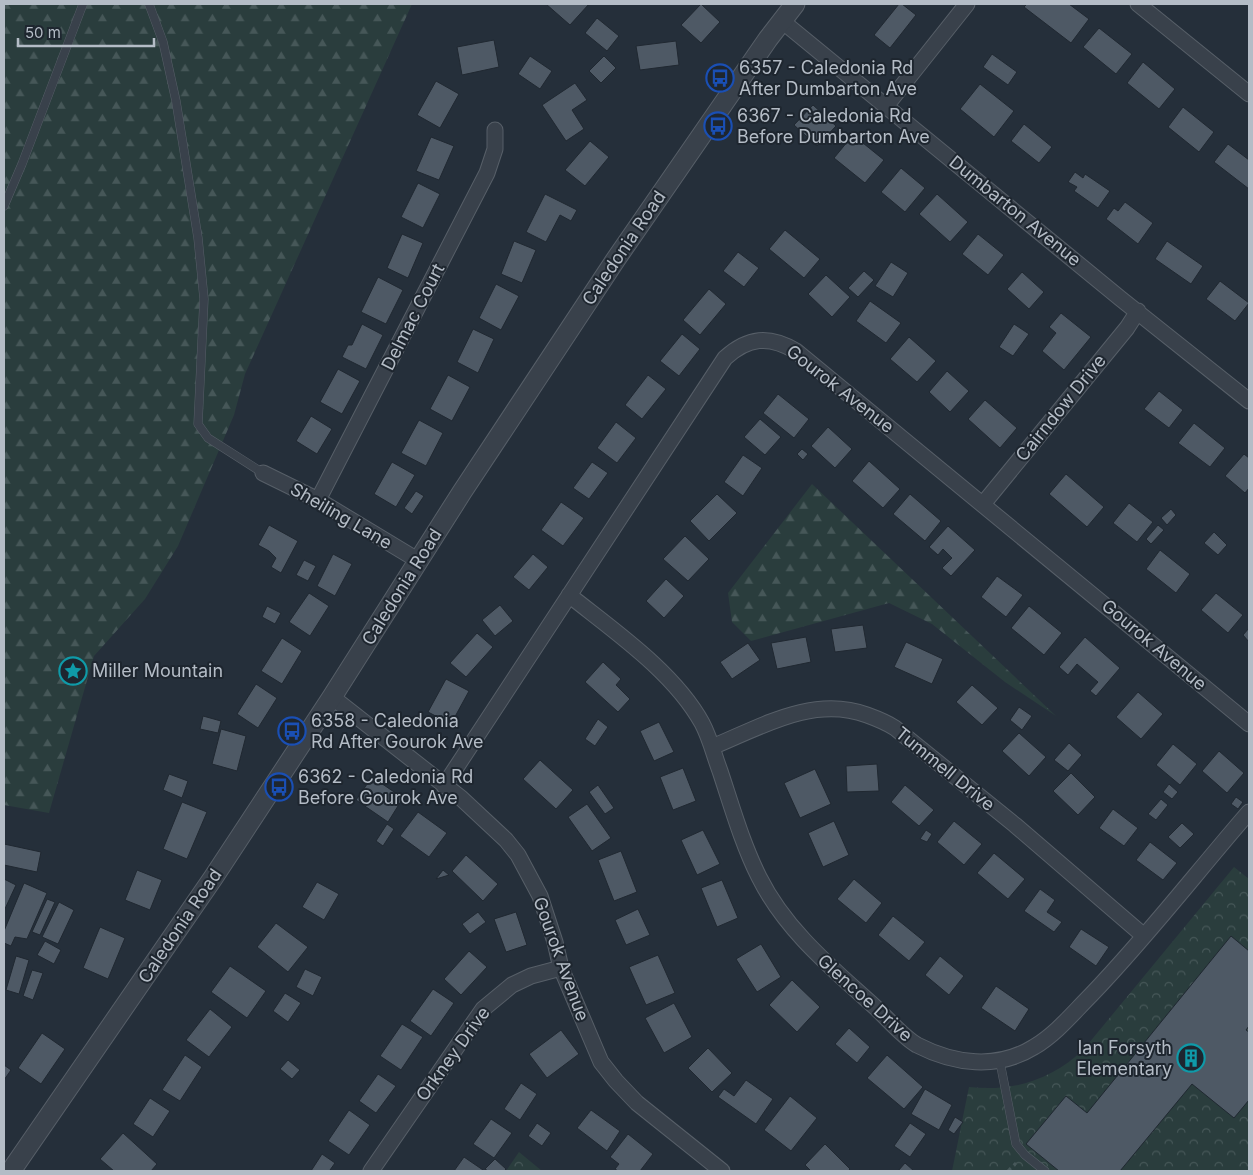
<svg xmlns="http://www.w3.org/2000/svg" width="1253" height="1175" font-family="Inter,sans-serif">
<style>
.forest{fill:url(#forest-firs)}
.park{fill:url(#park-crowns)}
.building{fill:#4e5965;stroke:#202831}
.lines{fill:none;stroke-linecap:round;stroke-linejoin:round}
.service-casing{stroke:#575f68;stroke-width:9}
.minor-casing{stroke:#575f68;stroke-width:17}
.tertiary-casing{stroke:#575f68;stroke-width:21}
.path{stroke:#47585a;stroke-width:3;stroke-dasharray:4 4;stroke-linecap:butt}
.service{stroke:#39414b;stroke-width:8}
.minor{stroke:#39414b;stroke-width:15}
.tertiary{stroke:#39414b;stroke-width:19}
.labels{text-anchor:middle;stroke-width:4;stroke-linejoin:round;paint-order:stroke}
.poi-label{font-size:18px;fill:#b4bcc6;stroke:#1e262f;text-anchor:start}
.street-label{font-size:18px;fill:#b4bcc6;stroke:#1e262f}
</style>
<defs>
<pattern id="forest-firs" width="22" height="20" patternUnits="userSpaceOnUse" patternTransform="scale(1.25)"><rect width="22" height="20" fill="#2a3d3d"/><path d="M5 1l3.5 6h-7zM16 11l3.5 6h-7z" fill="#465758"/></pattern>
<pattern id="park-crowns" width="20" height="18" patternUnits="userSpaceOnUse" patternTransform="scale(1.25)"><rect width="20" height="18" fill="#2a3d3d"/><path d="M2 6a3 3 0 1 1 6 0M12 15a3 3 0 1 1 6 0" fill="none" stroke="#465758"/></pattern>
</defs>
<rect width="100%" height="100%" fill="#252f3a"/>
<path class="forest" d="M4 4H412L245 374 234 415 178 546 145 599 94 656 49 813 4 805Z
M812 484 1056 716 1005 682 932 624 889 603 751 641 732 622 728 593Z"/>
<path class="park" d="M1234 867 1249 879V1171H952L969 1087C1013 1092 1052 1080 1084 1049Z
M519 1152 542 1171H506Z"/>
<path class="building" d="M546 4H589L570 25Z
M701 4 720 22 701 43 681 25Z
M899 4H902L916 15 890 48 874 35Z
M1027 4H1069L1089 19 1071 43 1024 7Z
M597 18 619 36 607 51 585 33Z
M1099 28 1132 54 1116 74 1083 47Z
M494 40 499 67 462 75 457 47Z
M676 41 679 65 640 70 636 46Z
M992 54 1017 72 1008 85 983 67Z
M530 56 552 71 540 89 518 74Z
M604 56 616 68 601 83 589 71Z
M1143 62 1175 89 1159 109 1127 83Z
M436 81 459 94 440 128 417 115Z
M575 83 587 100 572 110 584 129 566 141 542 105Z
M980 84 1014 111 994 137 960 109Z
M813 105 836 126 817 146 794 125Z
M1183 107 1214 132 1199 152 1168 127Z
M1024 124 1052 147 1039 163 1011 141Z
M853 135 884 160 865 183 834 158Z
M431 137 454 146 439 180 416 171Z
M590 141 609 157 585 186 565 170Z
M1228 144 1249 160V189L1214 162Z
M901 168 925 188 905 212 881 192Z
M1075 172 1083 178 1085 174 1110 191 1098 208 1074 191 1077 187 1068 182Z
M418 183 440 194 423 228 401 217Z
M545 194 577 210 571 221 560 215 546 242 526 232Z
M937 194 968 222 950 242 919 214Z
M1125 202 1153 223 1138 244 1106 219 1114 208 1118 211Z
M785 230 820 259 804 278 769 249Z
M402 234 423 243 408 278 387 268Z
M978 234 1004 255 988 275 962 254Z
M514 241 536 250 522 283 501 274Z
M1167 241 1203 266 1191 284 1155 259Z
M738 252 759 268 744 287 723 271Z
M891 262 908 273 893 297 875 286Z
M864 271 874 280 858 297 848 288Z
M1022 272 1044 292 1029 309 1007 289Z
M826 275 850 297 832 317 808 294Z
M378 277 403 290 386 324 361 312Z
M1220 281 1249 303 1235 321 1206 299Z
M496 284 519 296 501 330 479 318Z
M709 289 726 304 700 335 683 320Z
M870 301 901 323 886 343 856 321Z
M1061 313 1091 337 1064 370 1042 351 1056 333 1049 327Z
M362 324 383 335 366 369 342 357 348 345H352Z
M1014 324 1029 334 1013 356 999 347Z
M473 329 494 339 478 373 457 362Z
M682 334 700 349 679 376 660 361Z
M909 337 936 361 917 382 890 359Z
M338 369 360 381 342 414 320 402Z
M947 371 969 391 950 412 929 392Z
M448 375 470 387 452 421 430 409Z
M648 375 666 389 642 419 625 405Z
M1159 391 1183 410 1169 428 1144 409Z
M778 394 809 419 794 438 763 413Z
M985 400 1017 428 1000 448 968 419Z
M311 416 332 429 317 454 296 441Z
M760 419 781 437 765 455 744 437Z
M419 420 443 433 426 466 401 453Z
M616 422 636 438 617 463 597 448Z
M1194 423 1225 448 1210 467 1178 443Z
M828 427 852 449 835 468 811 446Z
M802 449 808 454 803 460 797 454Z
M1244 454 1249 458V488L1245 493 1225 476Z
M743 455 762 468 743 496 724 482Z
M869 461 900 489 883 508 852 481Z
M392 462 415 475 396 507 374 494Z
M592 462 608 473 589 499 573 488Z
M1066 474 1104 507 1087 527 1049 494Z
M416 491 424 496 412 514 404 508Z
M717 494 737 513 709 541 690 521Z
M910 494 941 521 925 541 893 514Z
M561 502 584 518 563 546 541 530Z
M1129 503 1153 522 1137 542 1113 523Z
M1171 509 1176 515 1167 525 1161 518Z
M269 525 298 541 281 573 271 567 276 558 269 551 258 545Z
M1158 525 1164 530 1151 544 1146 539Z
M948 526 975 550 951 576 942 568 952 558 943 549 938 555 929 547Z
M1214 532 1227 545 1218 555 1204 543Z
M685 536 709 559 688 581 663 559Z
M1160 550 1190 574 1176 593 1146 569Z
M333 554 352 564 335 596 317 586Z
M533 554 548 567 529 590 513 577Z
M304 560 316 566 308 581 296 575Z
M997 576 1023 595 1006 617 981 597Z
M666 579 684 596 664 618 646 601Z
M309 593 329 606 310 636 289 622Z
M1216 593 1243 615 1228 633 1201 610Z
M500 605 513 621 495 636 482 620Z
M267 606 281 613 275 624 262 617Z
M1029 606 1062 633 1044 655 1011 628Z
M863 625 867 648 835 652 831 629Z
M1249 628V642L1243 635Z
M477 633 493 647 466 677 450 663Z
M806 637 811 662 777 669 771 643Z
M1085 637 1120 668 1096 696 1090 691 1098 682 1077 664 1068 675 1059 667Z
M282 638 302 651 282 684 261 671Z
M906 642 943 659 932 684 894 667Z
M748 643 760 660 732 679 720 662Z
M603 662 621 679 616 685 630 699 618 712 585 682Z
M446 679 469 691 451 724 428 712Z
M256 684 277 698 258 728 237 714Z
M972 685 998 708 982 725 956 702Z
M1138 692 1163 714 1141 739 1116 717Z
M1019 707 1032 716 1022 730 1010 720Z
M203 716 221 721 218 733 200 729Z
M598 719 608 727 595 746 585 739Z
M659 722 674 752 654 761 640 731Z
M221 729 246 736 237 771 212 764Z
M1019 733 1046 757 1029 776 1002 751Z
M1069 743 1082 755 1068 771 1054 760Z
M1173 744 1197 764 1180 785 1156 765Z
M1219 751 1244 773 1227 793 1202 771Z
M540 760 573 790 556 809 523 779Z
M877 764 879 791 847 792 846 766Z
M683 768 696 801 673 810 660 777Z
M815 769 831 804 800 818 784 783Z
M1071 773 1095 797 1078 815 1053 791Z
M169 774 188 781 182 798 163 790Z
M372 777 403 798 388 822 356 800Z
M1169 784 1178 792 1172 799 1163 792Z
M598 785 614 808 605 814 589 792Z
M905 785 934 810 919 826 891 802Z
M1236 797 1243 802 1238 809 1231 804Z
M1161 799 1168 805 1156 820 1148 814Z
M182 802 207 812 187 859 163 849Z
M587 804 611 838 592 851 568 817Z
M1113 809 1138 828 1124 846 1099 828Z
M418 812 447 833 429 857 400 836Z
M834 821 849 855 823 867 808 833Z
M954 821 982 844 964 865 937 842Z
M1182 823 1194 834 1180 848 1168 837Z
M387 824 394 829 383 846 376 841Z
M703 830 720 864 697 875 681 840Z
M926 830 932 834 927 842 920 839Z
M1150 842 1177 863 1163 880 1136 860Z
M4 844 41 852 37 872 4 865Z
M621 851 637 892 614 901 598 860Z
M994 853 1025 879 1008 899 977 873Z
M466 855 498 884 483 901 452 871Z
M137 870 162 880 150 910 125 900Z
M443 870 449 875 436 879Z
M4 879 16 885 4 911Z
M854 879 882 903 866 923 837 899Z
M722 880 738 918 717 927 701 888Z
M317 882 339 894 324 920 302 907Z
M24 883 47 893 27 939 15 937 11 946 4 943V931Z
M1040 889 1055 900 1047 912 1062 922 1054 932 1024 911Z
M47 899 55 902 40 935 32 932Z
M59 902 74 910 58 944 42 937Z
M638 909 650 935 626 945 615 920Z
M478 912 486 922 470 934 462 924Z
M516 912 527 945 506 952 494 919Z
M893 916 925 942 909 961 878 935Z
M276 923 308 947 288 972 257 947Z
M100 927 125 938 108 979 83 968Z
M1081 929 1109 947 1096 966 1069 947Z
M1231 936 1249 951V1026L1246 1030 1249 1032V1100L1234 1118 1192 1084 1120 1171H1059L1026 1144 1066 1096 1087 1113Z
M45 941 61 950 54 964 37 955Z
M761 944 781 977 757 992 736 959Z
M469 951 487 967 461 995 444 979Z
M658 955 675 993 646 1005 629 967Z
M16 956 29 960 19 994 6 990Z
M940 956 964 976 949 995 925 975Z
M230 966 266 991 247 1018 211 992Z
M305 969 322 977 313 996 296 987Z
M32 970 43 973 33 1000 23 996Z
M792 980 820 1007 797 1032 769 1005Z
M996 986 1029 1009 1015 1031 981 1008Z
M433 989 454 1003 431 1036 410 1021Z
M285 993 301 1003 288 1022 273 1011Z
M674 1003 692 1037 664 1053 645 1018Z
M210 1009 232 1027 209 1057 186 1040Z
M402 1024 423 1037 401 1070 380 1056Z
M849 1028 870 1047 857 1063 835 1044Z
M561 1030 579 1054 547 1078 529 1054Z
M42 1033 65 1049 41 1084 18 1068Z
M708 1048 732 1073 712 1092 688 1068Z
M185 1055 202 1067 180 1101 162 1090Z
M887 1055 923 1087 904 1109 867 1078Z
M288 1060 300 1070 292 1079 280 1069Z
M4 1065 11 1070 4 1080Z
M378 1074 396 1086 376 1113 359 1101Z
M746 1080 773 1099 756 1124 718 1097 724 1089 734 1096Z
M521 1083 537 1094 520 1120 504 1109Z
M925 1089 952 1105 939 1130 911 1114Z
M790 1096 817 1118 791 1151 764 1130Z
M150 1098 170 1111 153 1137 133 1124Z
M349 1110 370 1125 349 1155 328 1141Z
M591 1110 620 1131 607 1151 577 1128Z
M955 1117 963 1122 954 1134 948 1130Z
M491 1119 512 1133 494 1158 473 1144Z
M537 1123 551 1133 542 1146 528 1136Z
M910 1123 926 1134 910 1157 894 1146Z
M123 1133 157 1164 151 1171H114L100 1159Z
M628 1134 653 1154 640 1171H618L615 1169 619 1164 610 1157Z
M825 1144 850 1169 848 1171H811L805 1165Z
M322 1154 335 1163 330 1170 331 1171H311Z
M464 1157 483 1170 482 1171H454Z
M495 1159 506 1169 504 1171H488L485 1169Z
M905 1163 914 1171H898Z"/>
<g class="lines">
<g class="service-casing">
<path id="service" d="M149 4 163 42 176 101 198 238 204 299 198 424 208 438 263 473
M4 206 22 164 83 4
M1000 1062 1016 1144 1025 1155 1045 1171"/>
</g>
<g class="minor-casing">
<path id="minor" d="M1138 4 1249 94
M782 21 1121 299 1249 401
M886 106 967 4
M263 473 318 500 419 561
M318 500 487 173 495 149V130
M983 504 1127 328 1138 311
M569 595C614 631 674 672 702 723 710 738 714 755 720 771 732 807 742 843 759 877 786 931 832 968 875 1007 887 1018 903 1037 917 1045 954 1064 997 1070 1034 1047 1056 1034 1073 1013 1091 995 1147 937 1196 873 1249 812
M332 697 461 798 506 840 518 855 540 896 555 942 561 968 601 1062 616 1081 637 1103 722 1171
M712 747C761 727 813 695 867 715 878 719 886 722 895 728L1015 825 1144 936
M444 786 725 358C748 337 769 335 796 351L1249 724
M371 1171 483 1009 512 985 531 976 561 968"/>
</g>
<g class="tertiary-casing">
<path id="tertiary" d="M11 1171 213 878 332 697 462 492 616 259 768 39 795 4"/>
</g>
<path class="path" d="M1008 1171 1016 1163"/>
<use href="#service" class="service"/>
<use href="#minor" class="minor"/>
<use href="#tertiary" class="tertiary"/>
</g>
<defs>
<g id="bus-ring" transform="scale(1.4375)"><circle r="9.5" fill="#1e262f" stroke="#1a4fb4" stroke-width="1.5"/><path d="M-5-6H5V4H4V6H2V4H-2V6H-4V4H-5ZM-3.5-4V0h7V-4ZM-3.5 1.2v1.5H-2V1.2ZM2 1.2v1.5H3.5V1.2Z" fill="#1a4fb4"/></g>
<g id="sight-ring" transform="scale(1.4375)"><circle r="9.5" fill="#1e262f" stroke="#0f9aa8" stroke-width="1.5"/><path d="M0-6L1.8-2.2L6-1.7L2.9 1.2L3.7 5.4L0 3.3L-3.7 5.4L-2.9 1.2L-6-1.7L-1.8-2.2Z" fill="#0f9aa8"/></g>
<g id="building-ring" transform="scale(1.4375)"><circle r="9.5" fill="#1e262f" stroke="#0f9aa8" stroke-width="1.5"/><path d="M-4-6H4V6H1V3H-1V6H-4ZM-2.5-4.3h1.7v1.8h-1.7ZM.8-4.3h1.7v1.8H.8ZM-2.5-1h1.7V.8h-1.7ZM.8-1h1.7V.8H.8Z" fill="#0f9aa8"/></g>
</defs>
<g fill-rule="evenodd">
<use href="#bus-ring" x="720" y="78"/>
<use href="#bus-ring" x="718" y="126"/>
<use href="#sight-ring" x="73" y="671"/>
<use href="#bus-ring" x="292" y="731"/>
<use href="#bus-ring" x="279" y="787"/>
<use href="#building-ring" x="1191" y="1058"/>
</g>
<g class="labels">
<g class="poi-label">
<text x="739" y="74">6357 - Caledonia Rd<tspan x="739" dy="21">After Dumbarton Ave</tspan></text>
<text x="737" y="122">6367 - Caledonia Rd<tspan x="737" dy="21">Before Dumbarton Ave</tspan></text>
<text x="92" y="677">Miller Mountain</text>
<text x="311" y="727">6358 - Caledonia<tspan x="311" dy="21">Rd After Gourok Ave</tspan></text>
<text x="298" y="783">6362 - Caledonia Rd<tspan x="298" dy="21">Before Gourok Ave</tspan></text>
<text x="1172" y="1054" text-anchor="end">Ian Forsyth<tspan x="1172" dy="21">Elementary</tspan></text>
</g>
<g class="street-label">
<text transform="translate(1015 211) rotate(39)" y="6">Dumbarton Avenue</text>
<text transform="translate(624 248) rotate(-56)" y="6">Caledonia Road</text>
<text transform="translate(413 317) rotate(-63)" y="6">Delmac Court</text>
<text transform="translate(840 389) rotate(38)" y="6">Gourok Avenue</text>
<text transform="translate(1061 408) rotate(-51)" y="6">Cairndow Drive</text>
<text transform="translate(341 516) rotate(30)" y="6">Sheiling Lane</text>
<text transform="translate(402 587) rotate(-58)" y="6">Caledonia Road</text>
<text transform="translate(1154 645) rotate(40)" y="6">Gourok Avenue</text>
<text transform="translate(945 769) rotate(39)" y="6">Tummell Drive</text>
<text transform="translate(180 926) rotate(-56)" y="6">Caledonia Road</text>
<text transform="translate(561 959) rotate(70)" y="6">Gourok Avenue</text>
<text transform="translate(865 998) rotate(42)" y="6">Glencoe Drive</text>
<text transform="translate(453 1054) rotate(-54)" y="6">Orkney Drive</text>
</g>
</g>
<rect width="1253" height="1175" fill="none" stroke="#b4bcc6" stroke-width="10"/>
<path d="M18 38v8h136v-8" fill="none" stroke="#b4bcc6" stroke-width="2.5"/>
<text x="25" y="38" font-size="15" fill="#b4bcc6" stroke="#1e262f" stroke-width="4" paint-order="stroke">50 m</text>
</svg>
